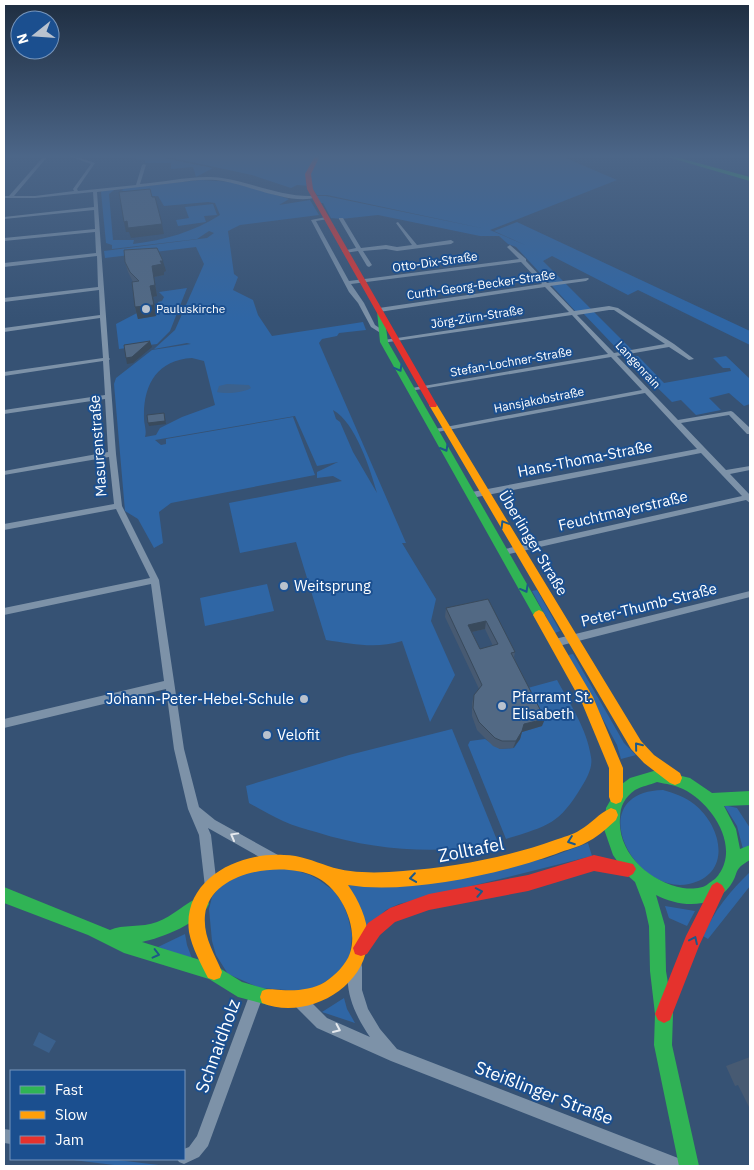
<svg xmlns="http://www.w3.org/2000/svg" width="754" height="1170" font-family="'IBM Plex Sans',sans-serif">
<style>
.green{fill:#2f66a5;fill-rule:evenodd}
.water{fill:#3b618d}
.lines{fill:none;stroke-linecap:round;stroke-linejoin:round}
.street{fill:#7d92a8;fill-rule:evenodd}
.fast{fill:#30b455;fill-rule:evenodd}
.slow{fill:#ff9f0a;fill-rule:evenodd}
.jam{fill:#e5322d;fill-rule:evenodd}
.wall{fill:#475a72;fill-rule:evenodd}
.shaded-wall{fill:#394a5c}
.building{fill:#526984;stroke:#394a5c;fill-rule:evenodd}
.oneway{stroke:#1d5989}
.oneway2{stroke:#e5e9ee}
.poi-dot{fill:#b9c2ce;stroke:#1b4f8f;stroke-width:2}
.labels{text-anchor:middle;stroke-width:4;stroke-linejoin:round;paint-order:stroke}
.far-street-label{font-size:12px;fill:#fff;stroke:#1b4f8f}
.far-poi-label{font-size:12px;fill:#fff;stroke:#1b4f8f;text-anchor:start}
.street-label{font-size:15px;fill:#fff;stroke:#1b4f8f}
.poi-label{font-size:15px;fill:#fff;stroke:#1b4f8f;text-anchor:start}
.near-street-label{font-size:18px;fill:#fff;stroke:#1b4f8f}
</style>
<rect width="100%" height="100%" fill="#365274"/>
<path class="green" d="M117 156H153L213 168 196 177 193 167 171 169V163H145V160Z
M163 156H561L617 180 490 230 525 245 494 231 517 222 750 331V345L638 290 628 295 552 256 543 261 632 350 620 352 582 312 577 313 516 247 508 244 499 236H480L378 215 341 219 331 218 323 203H320L316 196H326L486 229 327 195H317L311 186 297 185 291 188 252 175Z
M201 180 232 182 289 199 279 205 310 200 319 215 240 225 228 231 234 274 238 277 233 290 253 300 258 315 272 336 363 322 366 330 339 333 337 336 322 339 319 343 406 543H402L436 599 431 621 455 675 430 722 402 641C376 649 353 644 326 640L296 542 240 553 229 503 342 481 333 476 317 478V472L338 462 317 466 295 416 155 440 161 445 166 444V439L293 417 315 475 171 503 159 512 163 543 154 548 138 519 125 511 114 384 116 378 152 350 191 344 187 343 154 349 175 330 204 264 196 247 105 258 104 251 207 238 214 233 209 231 197 239 112 249V245L106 243 101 192 103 190H114L109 194 113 240H134L133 244C165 240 193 232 220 215L215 203 208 202 164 206 158 196 125 198 124 191 121 190 126 188ZM192 358 204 361 215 405 182 417 160 428 156 435 145 437C147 430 144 425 144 418 143 385 157 360 192 358ZM333 410C356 423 370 469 377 493L353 452 340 422 336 419Z
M213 204 217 215 204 216 206 222 178 226 176 220 189 218 185 207Z
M187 288 170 331 157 344 119 349 116 324 137 313 156 316 159 307 158 302 162 301 164 297 159 292Z
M638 356 664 383 731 371 730 368H723L713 358 726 356 750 379V404L744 406 729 393 709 398 721 410 696 415 681 400 672 402 627 358Z
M267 584 274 611 205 626 200 598Z
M537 590 560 631 555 633 532 591Z
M573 654 624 743 636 755 621 759 617 745 568 655Z
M557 680C570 704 587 729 591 757 593 767 587 778 582 786 559 825 547 826 506 839L468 745 470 741 485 739 500 749 514 748 520 739 524 689Z
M452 729 499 845C435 853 379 852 316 832 305 829 294 826 283 821 272 816 260 809 249 803L246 786 349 755Z
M663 790C674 793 685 797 694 804 722 826 733 874 689 884 633 896 581 792 663 790Z
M724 805 737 808 750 828V845L743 849 737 826Z
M588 843 592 856 399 904 386 910 365 930 345 884 545 859Z
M282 866 310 875 319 880 334 891 343 904 348 917 352 935 350 954 342 971 315 988 300 991 260 988 228 974 216 955 212 941 209 909 212 897 221 885 252 867Z
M750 872V886L708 939 703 936C714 911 730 891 750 872Z
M665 906 695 911 687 926 669 918Z
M185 934 187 945 193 961 158 947Z
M344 998 347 1009 355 1023 322 1012Z
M65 1159H109L167 1166H122Z"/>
<path class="water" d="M227 384 249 385 251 388C243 393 226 394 217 392L219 386Z
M39 1032 56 1041 49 1053 33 1045Z"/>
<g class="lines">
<path class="street" d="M44 156H48L14 196H35L74 191 73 189 91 164 69 156H74L95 163 77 189 78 191 136 185 142 165 144 164 146 165 140 184C165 182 198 174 222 178 254 183 281 197 314 196L316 197C295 206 247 185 223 181 207 178 190 181 174 183 148 186 123 189 97 192L109 358 110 359 109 360 116 454 122 506 159 580 184 749 199 807 215 820 278 855 280 859 278 863 274 865 270 863 208 828 211 835 217 887 215 891 211 893 207 891 205 887 199 835 188 809 174 749 166 689 4 728V719L164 681 151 584 4 615V608L150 578 116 509 4 530V524L114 504 109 457 4 475V471L108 452 105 399 4 414V410L105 395 103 361 4 376V372L103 358 100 318 4 332V328L100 315 99 290 4 302V298L98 287 97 256 4 267V263L96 253 95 232 4 241V238L95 229 94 210 4 219V217L94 207 93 192 35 198H4V196H9Z
M326 217 328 218V219L316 221 349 281 519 259 507 247 510 245 526 259V261L547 283 588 278 589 279 586 281 550 286 574 311 609 306 618 308 674 344 694 359 689 360 669 347 617 356 678 420 731 411 733 412 750 428V434H747L729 415 681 423 726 470 750 466V470L730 474 750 495V503L746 500 505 555 502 554 501 552 505 549 742 496 701 453 472 498 469 497 468 495 472 492 697 449 645 393 432 433V429H435L642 390 611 357 410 391V389L412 388 608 354 572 315 382 343 381 342 384 340 569 312 545 287 379 312 376 310 379 308 542 284 521 262 351 284 364 303 375 325 384 331 379 332 371 327 358 303 349 292 311 220ZM609 310H614L665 344 614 353 577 315Z
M339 218H343L361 248 386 245 397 247 412 245 396 223 398 222 417 245 451 240 454 242 451 244 397 251 386 249 363 251 372 265 369 267 367 266 358 251 345 253 342 251 356 248 339 219Z
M750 591V597L555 647 552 646 550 643 552 640 555 639Z
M356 961 361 962 362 967V990L368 1009 380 1029 397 1049 678 1158 683 1161 685 1166H659L391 1061 317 1028 294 1005 292 1000 294 995 299 993 304 995 327 1018 370 1037C356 1017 341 987 351 962Z
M256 989 261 991 263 996 208 1146 199 1157 184 1164 179 1162 177 1159H184V1149L189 1147 197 1136 249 996 251 991Z
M4 1129 11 1130V1144L4 1143Z"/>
<path class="fast" d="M664 156H672L750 177V181Z
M377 311 384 313 388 342 543 612 545 615 543 618H535L380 342Z
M657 770 690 778 712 793 750 791V805L724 806 736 829 740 849 750 845V860C732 870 740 872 730 886 712 910 679 907 656 895L665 926 666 971 673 1014 672 1045 699 1166H679L654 1045 655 1014 650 971 649 926 645 908 635 882 626 874 613 855 604 829 606 808 618 787 630 778ZM657 782C666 784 675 785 683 789 710 802 740 844 719 874 717 878 712 881 708 884 702 889 691 889 683 888 650 882 617 853 620 818 620 806 625 797 635 790 642 786 650 785 657 782Z
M4 887 110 930C122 924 142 928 157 922 173 916 185 903 201 896L207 898 209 904C201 923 161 938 142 942L213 964 242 982 274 991 276 997 274 1003 268 1005 238 997 209 979 124 953 88 935 4 903Z"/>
<path class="slow" d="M433 402 437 405 641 741 654 755 680 773 682 778 680 783 675 785 670 783 644 763 631 749 429 405Z
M539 610 543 612 593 697 623 768V797L621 802 616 804 611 802 609 797V768L582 703 533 615 535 612Z
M611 808 616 810 618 815 616 820C608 827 599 836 589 841 581 846 570 849 561 852 506 873 407 895 348 885 360 902 371 926 367 947 360 992 303 1020 262 1003L260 997 262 991C269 988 273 990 281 990 295 991 312 990 325 982 335 975 346 965 350 953 359 926 340 887 314 876 282 861 210 871 205 915 203 937 214 952 222 972L220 978 214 980 208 978C201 964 192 948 189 932 182 879 239 852 284 855 300 855 313 861 328 866 351 874 380 873 403 871 454 867 508 857 555 840 563 837 573 835 580 830 591 824 599 813 611 808Z"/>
<path class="jam" d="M315 156H320L311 174 313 189 437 405 436 407H430L429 405 307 189 305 174Z
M594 855 633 864 636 869 633 874 628 877 594 871 528 891 429 910 395 922 380 935 367 954 361 956 355 954 353 948 368 923 390 908 429 894 528 875Z
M717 882 722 885 725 890 699 946 670 1020 664 1023 658 1020 655 1014 686 936 712 885Z"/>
</g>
<path class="wall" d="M125 262 166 271 164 272V275L154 277 157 296 153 297 156 316 138 319 135 307 133 282 128 272Z
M488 599 515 652 514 657 542 726 522 732 520 739 513 748 500 749 493 746 477 730 472 716V703L474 695 479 689 445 617 446 608ZM485 629 493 646 480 649 472 632Z
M750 1057V1109L738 1085 735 1086 726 1066Z"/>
<path class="shaded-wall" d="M127 221 162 224 164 234 131 238 129 232H126L124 222Z
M160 261H163L166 271 164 272V275L154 277 157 296 153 297 156 316 138 319 135 307 150 286 152 266Z
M150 341 152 347 133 363 127 364 126 358Z
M164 413 166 424 149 426 148 423Z
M486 621 485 629 467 633 468 625Z
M545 719 542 726 522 732 520 739 513 748 516 741 524 724Z"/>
<path class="building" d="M150 189 152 197H155L162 224 128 228 127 221 124 222 119 192Z
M157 248 163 261H160L162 264 152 266 155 285 150 286 154 305 135 307 132 282 139 281 130 272 125 262 124 250Z
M150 341 132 357 126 358 124 345Z
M164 413 165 421 148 423 147 415Z
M488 599 515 652 511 653 545 719 524 724 522 731 516 741H502L495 738 479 722 473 708 474 695 482 685 446 608ZM486 621 498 644 480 649 468 625Z"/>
<defs><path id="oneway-chevron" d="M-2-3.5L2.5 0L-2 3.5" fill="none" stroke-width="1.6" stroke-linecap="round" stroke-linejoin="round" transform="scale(1.25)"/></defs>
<g class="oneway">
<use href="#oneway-chevron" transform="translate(399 368) rotate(61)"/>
<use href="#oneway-chevron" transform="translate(445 448) rotate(60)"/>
<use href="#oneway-chevron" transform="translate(504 524) rotate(-121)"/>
<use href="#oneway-chevron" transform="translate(525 589) rotate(61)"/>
<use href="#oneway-chevron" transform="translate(638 746) rotate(-129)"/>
<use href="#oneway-chevron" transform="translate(571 841) rotate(160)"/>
<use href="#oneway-chevron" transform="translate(413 878) rotate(172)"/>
<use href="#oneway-chevron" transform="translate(479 892) rotate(-11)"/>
<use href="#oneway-chevron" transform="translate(694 940) rotate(-65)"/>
<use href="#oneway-chevron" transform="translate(156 954) rotate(14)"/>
</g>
<g class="oneway2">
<use href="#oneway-chevron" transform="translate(234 836) rotate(-151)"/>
<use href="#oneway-chevron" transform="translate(337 1029) rotate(24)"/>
</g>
<linearGradient id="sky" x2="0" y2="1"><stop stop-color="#1e2d40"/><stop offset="0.49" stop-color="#4c6688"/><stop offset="1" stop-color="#4c6688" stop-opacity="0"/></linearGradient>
<rect width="754" height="319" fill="url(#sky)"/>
<g class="poi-dot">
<circle cx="146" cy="309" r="5"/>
<circle cx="284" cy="586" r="5"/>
<circle cx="304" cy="699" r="5"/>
<circle cx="502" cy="706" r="5"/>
<circle cx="267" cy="735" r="5"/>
</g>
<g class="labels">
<g class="far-street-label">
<text transform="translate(435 262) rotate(-8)" y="4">Otto-Dix-Straße</text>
<text transform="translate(481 285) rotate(-8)" y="4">Curth-Georg-Becker-Straße</text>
<text transform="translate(477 317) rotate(-9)" y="4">Jörg-Zürn-Straße</text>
<text transform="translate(511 362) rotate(-10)" y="4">Stefan-Lochner-Straße</text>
<text transform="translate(638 365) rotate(47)" y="4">Langenrain</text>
<text transform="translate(539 400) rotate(-11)" y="4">Hansjakobstraße</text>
</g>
<g class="far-poi-label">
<text x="156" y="313">Pauluskirche</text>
</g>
<g class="street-label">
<text transform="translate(98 446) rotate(-94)" y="5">Masurenstraße</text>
<text transform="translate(585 459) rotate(-11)" y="5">Hans-Thoma-Straße</text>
<text transform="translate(623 511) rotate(-13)" y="5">Feuchtmayerstraße</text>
<text transform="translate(533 543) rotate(59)" y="5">Überlinger Straße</text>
<text transform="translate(649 605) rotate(-14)" y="5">Peter-Thumb-Straße</text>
</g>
<g class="poi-label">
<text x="294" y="591">Weitsprung</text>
<text x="512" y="702">Pfarramt St.<tspan x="512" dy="17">Elisabeth</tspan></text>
<text x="294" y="704" text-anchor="end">Johann-Peter-Hebel-Schule</text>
<text x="277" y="740">Velofit</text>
</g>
<g class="near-street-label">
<text transform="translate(471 850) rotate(-11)" y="6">Zolltafel</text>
<text transform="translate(218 1046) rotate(-70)" y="6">Schnaidholz</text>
<text transform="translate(544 1093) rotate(21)" y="6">Steißlinger Straße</text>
</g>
</g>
<rect width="754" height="1170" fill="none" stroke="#ffffff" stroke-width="10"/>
<rect x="10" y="1070" width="175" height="90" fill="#1b4f8f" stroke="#7695bc"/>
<rect x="20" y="1086" width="25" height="8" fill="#30b455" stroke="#7695bc"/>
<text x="55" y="1095" font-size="15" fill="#ffffff">Fast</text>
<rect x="20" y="1111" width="25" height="8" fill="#ff9f0a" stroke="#7695bc"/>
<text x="55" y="1120" font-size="15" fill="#ffffff">Slow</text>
<rect x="20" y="1136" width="25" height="8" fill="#e5322d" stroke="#7695bc"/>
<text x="55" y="1145" font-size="15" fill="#ffffff">Jam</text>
<g transform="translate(35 35) rotate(253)"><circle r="24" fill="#1b4f8f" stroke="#7695bc"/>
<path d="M0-4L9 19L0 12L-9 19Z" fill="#b9c2ce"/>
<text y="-8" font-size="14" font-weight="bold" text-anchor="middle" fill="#ffffff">N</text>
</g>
</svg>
